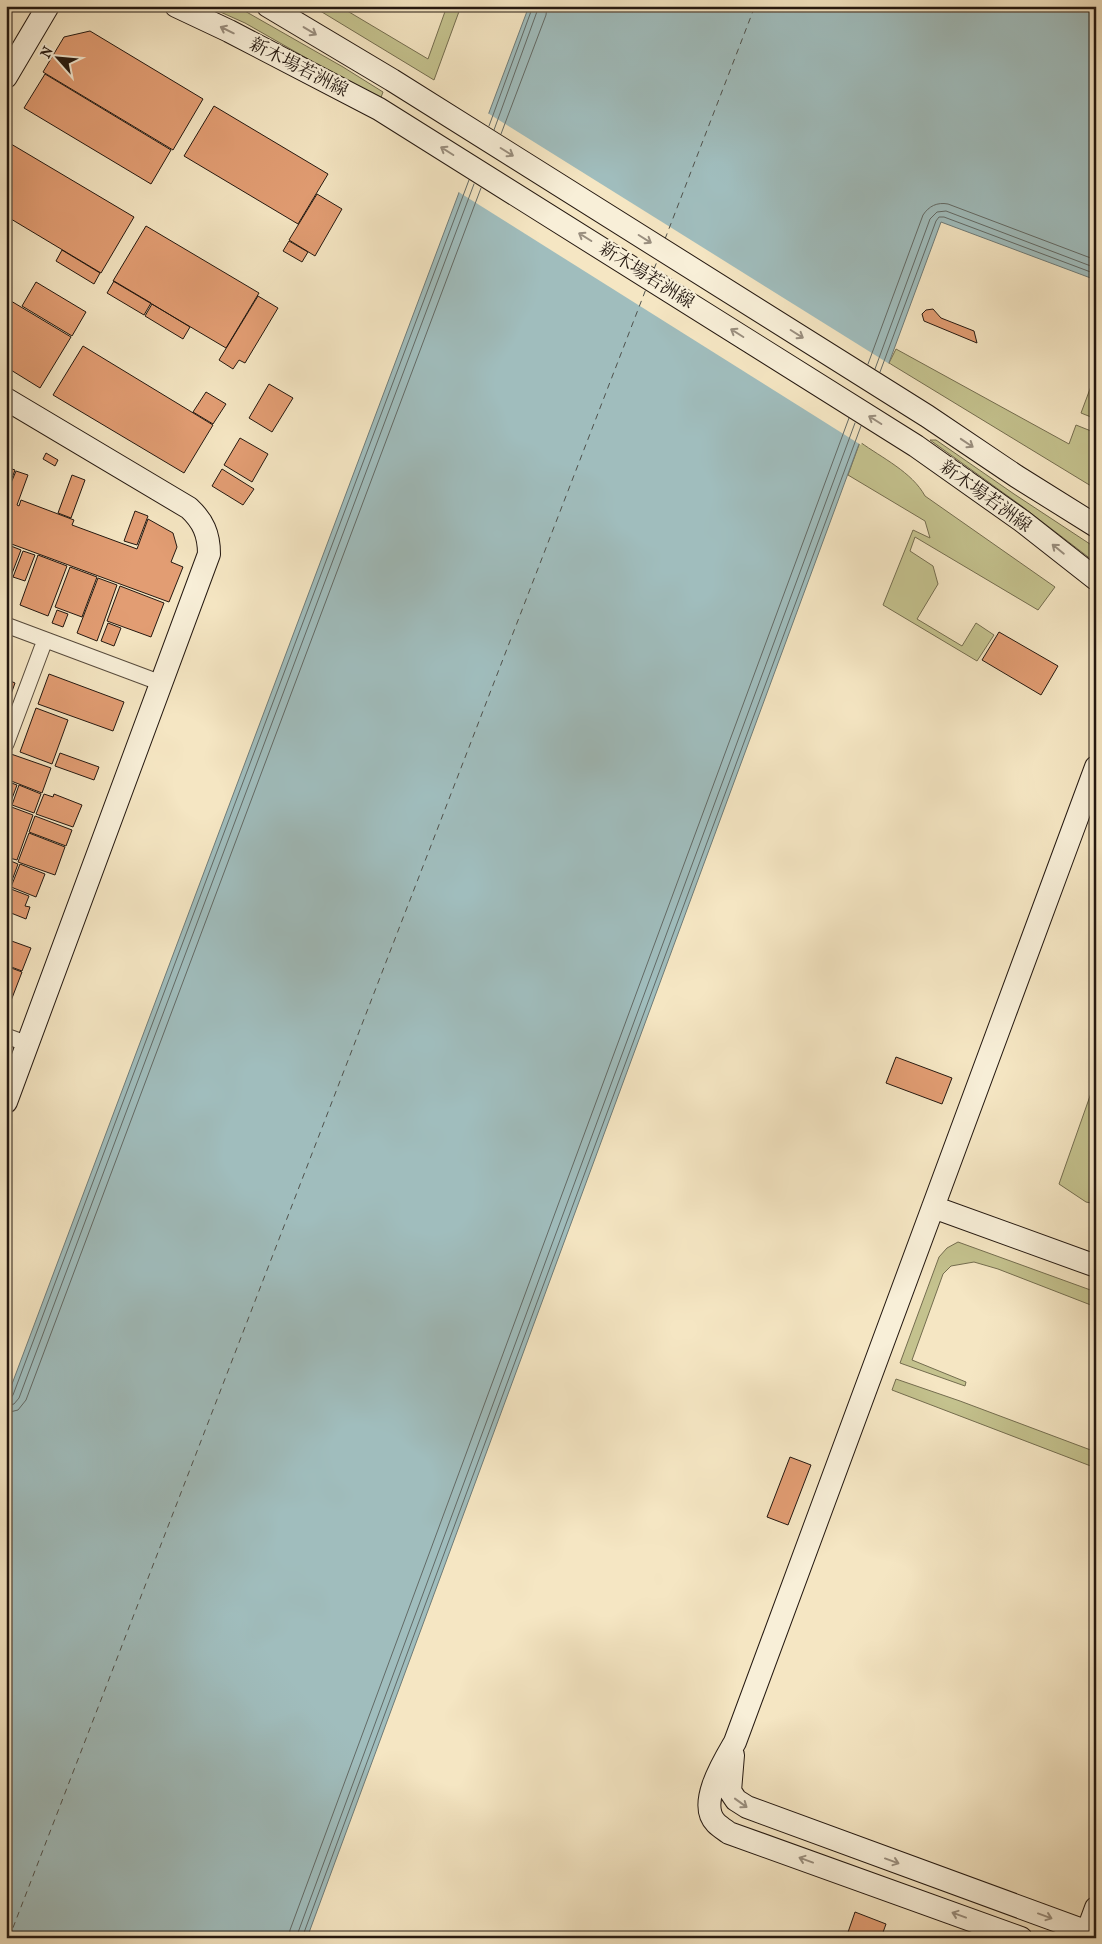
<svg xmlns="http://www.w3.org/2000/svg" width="1102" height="1944" font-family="'IM FELL French Canon','Noto Serif JP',serif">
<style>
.green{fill:#c4c28e;stroke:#746d4f}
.water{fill:#a0bdbd;stroke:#6e7b78}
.pier{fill:#f5e6c3}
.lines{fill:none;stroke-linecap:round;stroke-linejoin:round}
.shore{stroke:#626a66;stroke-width:1}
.ferry{stroke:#4f524d;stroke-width:1;stroke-dasharray:6 5;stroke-linecap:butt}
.building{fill:#e29d73;stroke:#241810}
.street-casing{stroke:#584c3d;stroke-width:17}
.secondary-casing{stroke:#241810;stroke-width:24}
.street{stroke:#f8efd8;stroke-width:15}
.secondary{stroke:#f8efd8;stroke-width:22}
.oneway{stroke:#998e7e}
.labels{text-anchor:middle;stroke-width:4.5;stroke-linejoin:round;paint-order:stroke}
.street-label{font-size:18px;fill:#241810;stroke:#f8efd8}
</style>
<rect width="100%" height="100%" fill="#f5e6c3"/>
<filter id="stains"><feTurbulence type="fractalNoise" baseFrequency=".004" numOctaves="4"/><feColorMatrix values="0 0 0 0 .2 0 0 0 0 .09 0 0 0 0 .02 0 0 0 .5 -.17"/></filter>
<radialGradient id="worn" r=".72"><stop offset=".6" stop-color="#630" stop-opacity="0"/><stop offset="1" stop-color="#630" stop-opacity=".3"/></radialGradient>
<path class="green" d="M207 6H236L343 67 383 92 380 100 245 23Z
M312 6H339L428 59 447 6H461L434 80Z
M896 349 1069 444 1076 425 1096 433V489L889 363Z
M1096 373V419L1081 413Z
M930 440H936L1014 494 1096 548V563L1023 507Z
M860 442C882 458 912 472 925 496L1055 587 1038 610 915 537 910 551 933 566 938 584 917 619 962 646 976 623 994 635 977 661 883 605 913 530 930 538 925 521 848 475Z
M1096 1079V1204L1086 1202 1059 1184Z
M958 1242 1096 1292V1307L998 1269 974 1262 951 1266 943 1274 912 1360 966 1382 965 1386 900 1363 939 1257 947 1248Z
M896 1379 960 1401 1096 1452V1468L892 1390Z"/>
<path class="water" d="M529 6H1096V280L941 222 307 1938H6V1400Z"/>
<path class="pier" d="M486 112 891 365 861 445 457 191Z"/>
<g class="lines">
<path class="shore" d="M489 126 533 6
M494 130 539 6
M501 134 546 15 547 6
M868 364 923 215C929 206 937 202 948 204L1096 260
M875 369 930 219 937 212 946 211 1096 268
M880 372 936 221 939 217H944L1096 274
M6 1399H10L13 1395 469 180
M6 1406 14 1404 19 1398 474 184
M6 1413 18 1410 26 1400 481 188
M289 1938 290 1930 849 418
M296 1938 855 423
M302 1938 861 426"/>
<path class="ferry" d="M665 239 755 6
M654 269 658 259
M9 1938 646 289"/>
</g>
<path class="building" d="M90 31 203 99 173 150 43 72 64 37Z
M45 74 171 150 151 184 24 108Z
M214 106 328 174 298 224 184 156Z
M6 141 134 217 101 273 6 216Z
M317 194 342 209 315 256 289 240Z
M146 226 259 293 226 348 113 281Z
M289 241 308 252 302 262 283 251Z
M62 250 100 273 94 284 56 261Z
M114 281 151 303 144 315 107 293Z
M36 282 86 312 72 336 22 306Z
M258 296 278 308 245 363 239 360 233 369 219 360Z
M6 298 71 337 40 388 6 367Z
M152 304 190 327 183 339 145 316Z
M933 309 941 318 974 331 977 343 924 321 922 314 926 310Z
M83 346 213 425 184 473 53 395Z
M269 384 293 398 272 432 249 418Z
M206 392 226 404 213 424 193 412Z
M240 438 268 454 252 482 224 465Z
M46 453 58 460 55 466 43 459Z
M6 467 15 470 6 494Z
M222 469 254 489 243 505 212 486Z
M16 471 28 475 17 505 19 506 21 500 74 520 72 525 137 549 148 519 173 533 177 547 171 562 183 567 169 602 6 542V495Z
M72 475 85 480 71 518 58 513Z
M135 511 148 516 137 545 124 541Z
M6 544 21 550 6 589Z
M23 551 35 555 25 581 13 577Z
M38 555 67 566 48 616 20 605Z
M70 567 97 577 82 617 55 607Z
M98 578 117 585 97 641 77 633Z
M120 586 164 603 151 637 107 621Z
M57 610 68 614 63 627 52 623Z
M108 623 121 628 114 646 101 641Z
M999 632 1058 666 1041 695 982 660Z
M49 674 124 702 113 731 38 704Z
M6 679 15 683 6 708Z
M36 708 68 720 52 764 20 752Z
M60 753 99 767 94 780 55 766Z
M11 754 51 768 42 793 6 779V768Z
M6 781 17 785 10 804 6 803Z
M19 785 41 794 34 813 12 805Z
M44 794 53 797 54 794 82 805 73 827 36 814Z
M6 805 33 815 17 860 6 857Z
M35 816 72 830 66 846 29 832Z
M29 833 65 847 55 875 18 862Z
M6 859 18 864 10 886 6 885Z
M20 864 45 874 36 897 11 887Z
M11 889 29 896 25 906 30 907 26 919 6 911V902Z
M6 939 31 948 22 971 6 965Z
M6 966 22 972 9 1006 6 1007Z
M896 1057 952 1078 942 1104 886 1083Z
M790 1457 811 1465 788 1525 767 1517Z
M855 1912 886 1924 881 1938H846Z"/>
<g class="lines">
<g class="street-casing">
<path id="street" d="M6 625 161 683
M6 744 45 640
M6 1036 28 1044"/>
</g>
<g class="secondary-casing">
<path id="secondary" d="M176 6 229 31 379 109 916 446 1022 521 1096 579
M268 6 392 80 927 416 1016 476 1096 526
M6 77 48 6
M6 399 189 508C203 521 209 534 209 554L6 1102
M933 1207 1096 1266
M733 1755 730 1791 736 1800 747 1807 1096 1935
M1021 1938 729 1833C725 1830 720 1827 716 1823 697 1804 724 1761 735 1742L1096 767
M1085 1938 1096 1908"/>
</g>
<use href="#street" class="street"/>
<use href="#secondary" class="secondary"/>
</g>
<defs><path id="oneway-shaft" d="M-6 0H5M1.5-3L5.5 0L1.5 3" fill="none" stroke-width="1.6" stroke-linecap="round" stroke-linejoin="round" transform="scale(1.25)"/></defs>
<g class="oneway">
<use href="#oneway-shaft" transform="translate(227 30) rotate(-154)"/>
<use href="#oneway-shaft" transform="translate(310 31) rotate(31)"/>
<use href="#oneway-shaft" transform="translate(447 151) rotate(-148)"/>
<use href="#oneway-shaft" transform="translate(507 152) rotate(32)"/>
<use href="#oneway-shaft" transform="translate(585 237) rotate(-148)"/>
<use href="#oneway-shaft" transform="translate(645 239) rotate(32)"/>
<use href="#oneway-shaft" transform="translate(737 333) rotate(-148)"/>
<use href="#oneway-shaft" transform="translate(797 334) rotate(32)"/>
<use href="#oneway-shaft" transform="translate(875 420) rotate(-148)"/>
<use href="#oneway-shaft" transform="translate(967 443) rotate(34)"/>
<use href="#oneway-shaft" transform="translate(1058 549) rotate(-141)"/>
<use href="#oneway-shaft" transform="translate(741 1803) rotate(36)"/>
<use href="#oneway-shaft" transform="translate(806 1860) rotate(-160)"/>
<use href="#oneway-shaft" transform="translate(892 1861) rotate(20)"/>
<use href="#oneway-shaft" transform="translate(959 1915) rotate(-160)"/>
<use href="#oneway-shaft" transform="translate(1045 1916) rotate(20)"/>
</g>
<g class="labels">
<g class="street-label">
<text transform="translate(299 67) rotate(27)" y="6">新木場若洲線</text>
<text transform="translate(647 275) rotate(32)" y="6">新木場若洲線</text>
<text transform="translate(986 496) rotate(36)" y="6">新木場若洲線</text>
</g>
</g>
<rect width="1102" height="1944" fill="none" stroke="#f5e6c3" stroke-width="25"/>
<rect x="8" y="8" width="1087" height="1929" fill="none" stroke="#241810" stroke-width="2.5"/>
<rect x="12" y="12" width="1077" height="1919" fill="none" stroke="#241810"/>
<g transform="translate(58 58) rotate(297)" stroke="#f8efd8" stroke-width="4" paint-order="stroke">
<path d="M0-4L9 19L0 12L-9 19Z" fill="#241810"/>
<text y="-8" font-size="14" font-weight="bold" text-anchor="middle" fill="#241810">N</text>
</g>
<rect width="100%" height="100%" filter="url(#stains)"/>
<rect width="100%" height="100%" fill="url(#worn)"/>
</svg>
